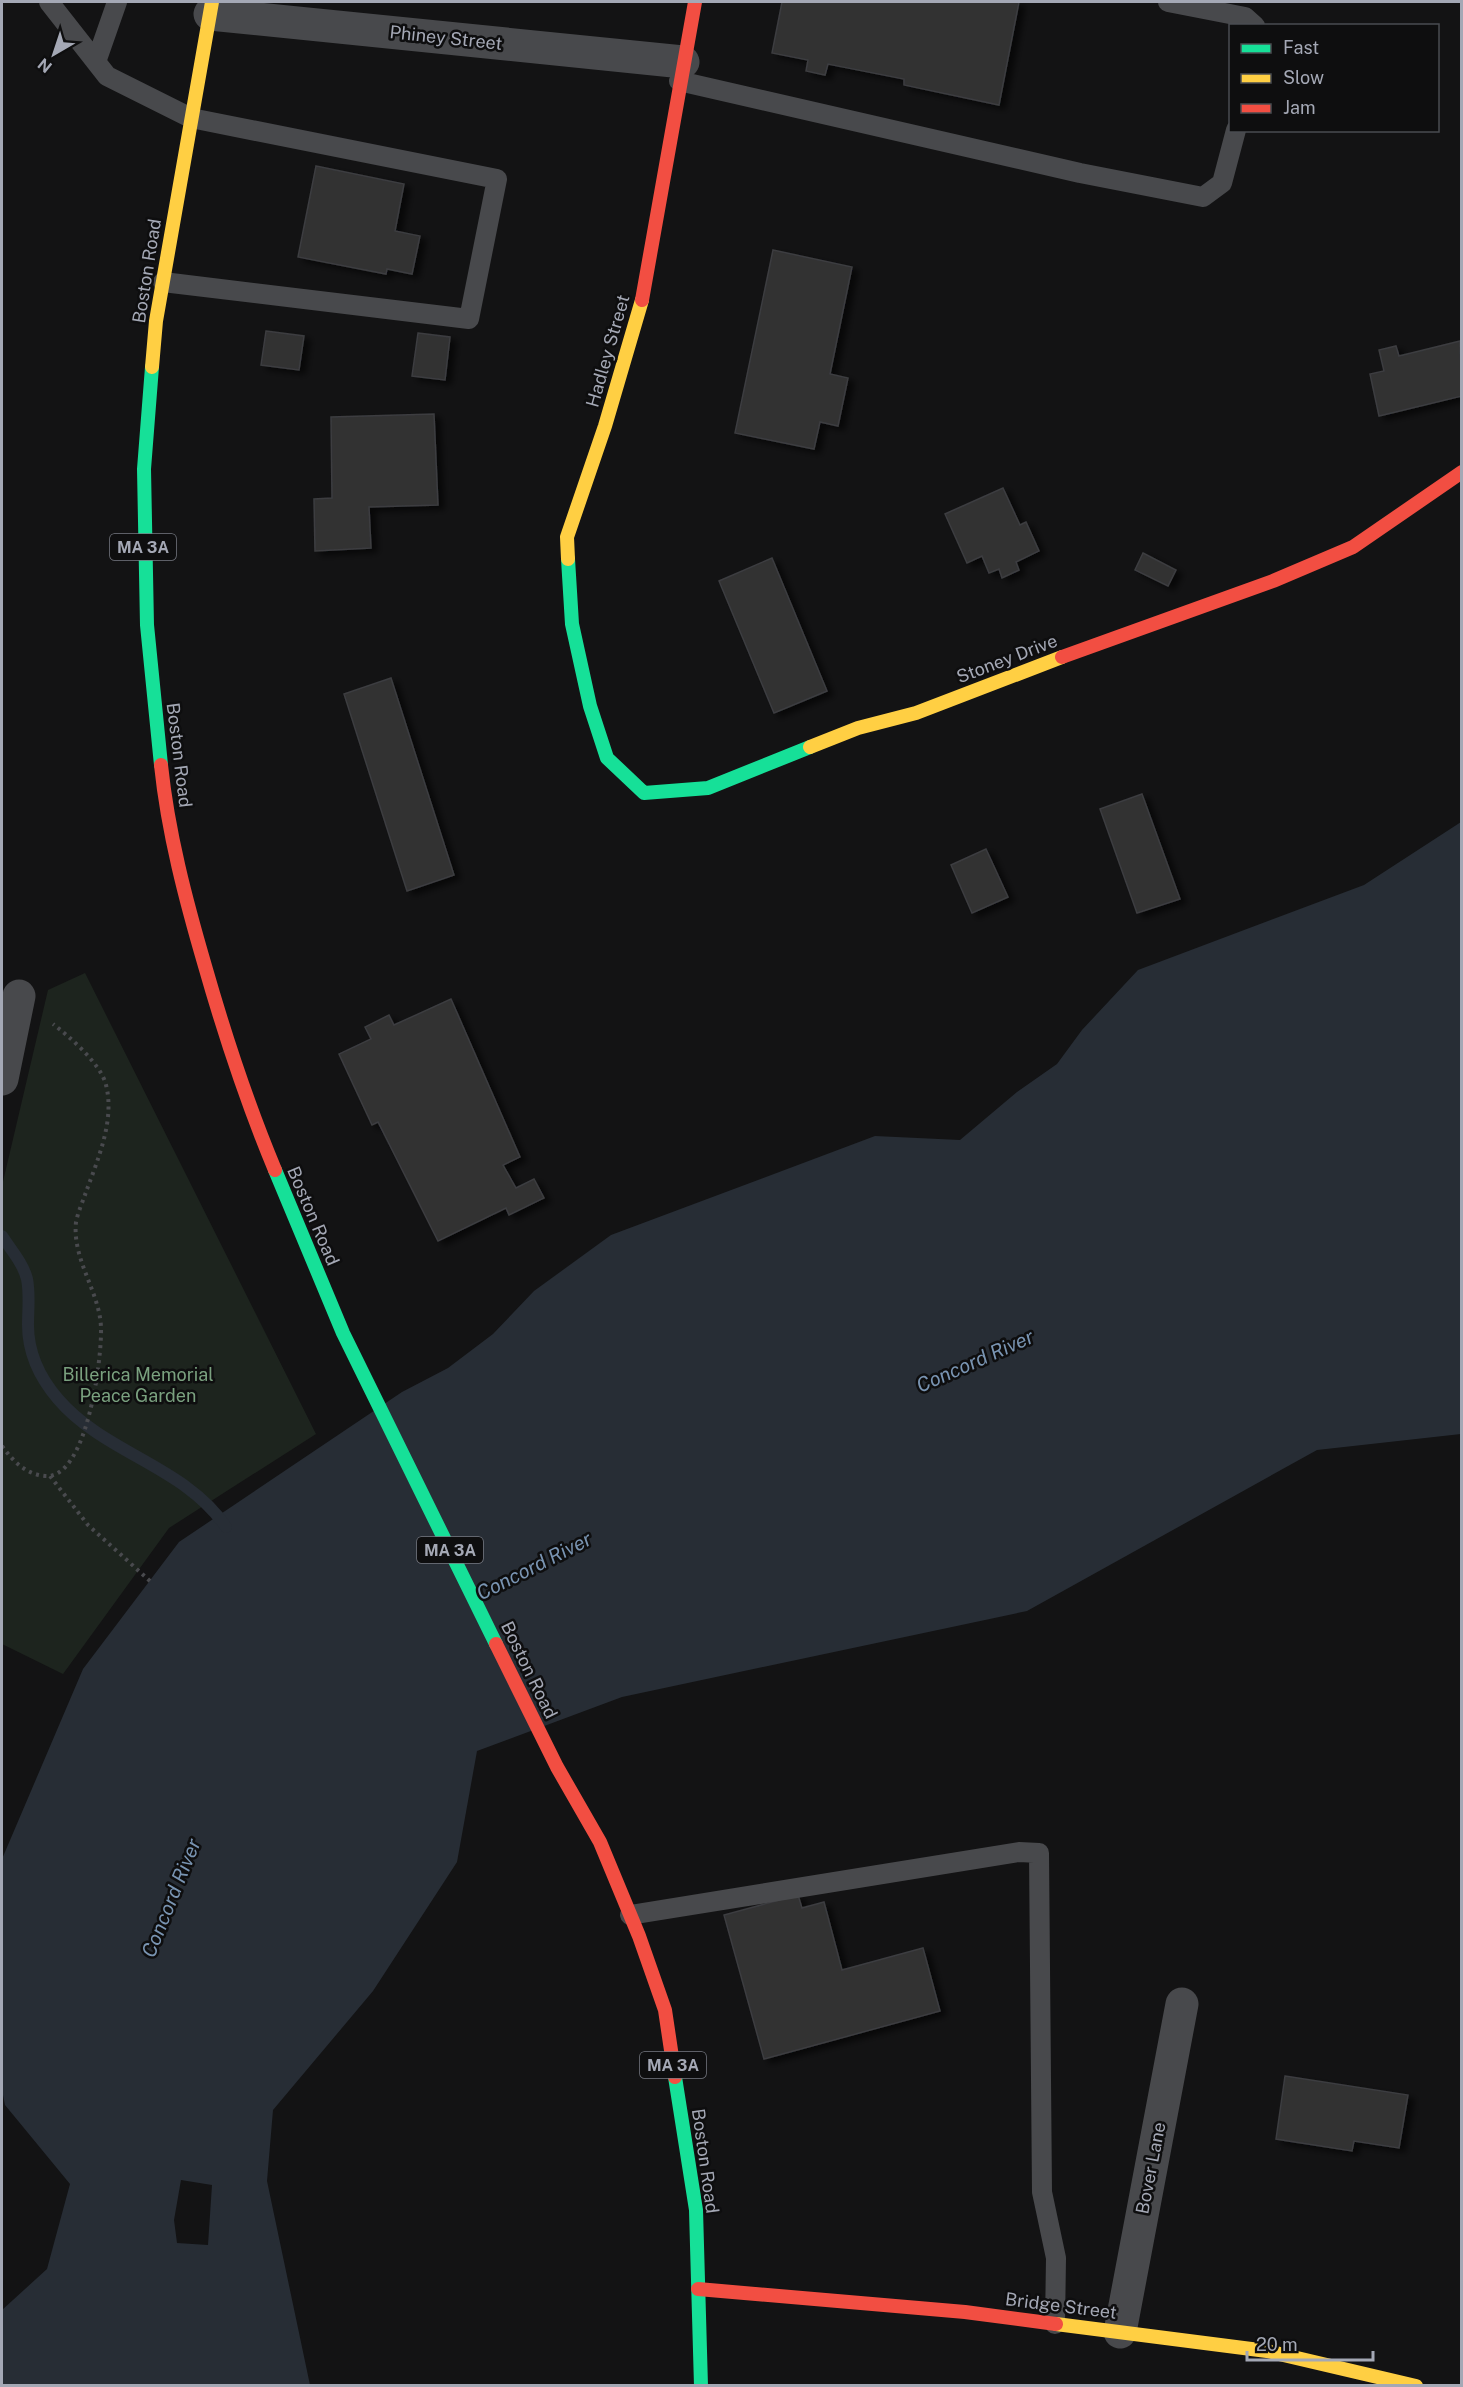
<svg xmlns="http://www.w3.org/2000/svg" width="1463" height="2387" font-family="'Public Sans',sans-serif">
<style>
.green{fill:#1d241e}
.water{fill:#272d35;fill-rule:evenodd}
.lines{fill:none;stroke-linecap:round;stroke-linejoin:round}
.stream{stroke:#272d35;stroke-width:12}
.building{fill:#313133;stroke:#3c3d40;stroke-width:1.5;filter:url(#shadow)}
.path{stroke:#494a4e;stroke-width:4;stroke-dasharray:3 4.5;stroke-linecap:butt}
.lane{stroke:#48494c;stroke-width:20}
.street{stroke:#48494c;stroke-width:33}
.fast{stroke:#16e098;stroke-width:14}
.slow{stroke:#ffcf43;stroke-width:14}
.jam{stroke:#f24e42;stroke-width:14}
.labels{text-anchor:middle;stroke-width:5;stroke-linejoin:round;paint-order:stroke}
.shield{fill:#0e0e0f;stroke:#777a83;stroke-width:1.5}
.shield-label{font-size:16px;font-weight:bold;fill:#a4a8b5}
.street-label{font-size:18px;fill:#a4a8b5;stroke:#0e0e0f}
.park-label{font-size:18px;fill:#7aa17f;stroke:#0e0e0f}
.water-label{font-size:20px;font-style:italic;fill:#7994b2;stroke:#0e0e0f}
</style>
<defs>
<filter id="shadow"><feDropShadow dx="6" dy="4" stdDeviation="3" flood-color="#0009"/></filter>
</defs>
<rect width="100%" height="100%" fill="#131314"/>
<path class="green" d="M85 973 316 1434 169 1528 63 1674 2 1644V1186L48 990Z"/>
<path class="water" d="M1461 822V1434L1317 1450 1027 1611 622 1697 477 1751 457 1862 373 1991 273 2110 267 2181 310 2385 2 2386V2310L47 2269 70 2184 5 2105 2 2090V1859L83 1669 179 1542 402 1392 448 1368 493 1334 534 1291 611 1235 875 1136 960 1140 1017 1092 1057 1064 1082 1030 1138 970 1364 885ZM181 2180 212 2185 208 2245 177 2243 174 2220Z"/>
<g class="lines">
<path class="stream" d="M2 1236C11 1250 23 1263 27 1279 30 1294 28 1310 28 1325 28 1353 40 1378 58 1399 105 1454 185 1466 226 1527"/>
</g>
<path class="building" d="M782 2H1019L999 105 904 85V79L828 64 825 75 806 71 808 60 772 53Z
M316 166 404 184 395 231 420 236 412 274 387 269 386 274 298 257Z
M773 250 852 267 830 374 848 378 838 426 820 422 814 449 735 433Z
M266 331 304 336 299 370 261 365Z
M418 333 450 337 445 380 412 376Z
M1460 341 1462 396 1379 416 1370 374 1384 371 1379 350 1396 346 1399 356Z
M434 414 438 505 369 507 371 548 315 551 314 499 332 498 331 417Z
M1003 488 1020 525 1026 522 1039 551 1016 562 1019 570 1002 578 999 569 989 573 982 556 967 563 945 514Z
M1143 553 1176 570 1168 586 1135 570Z
M772 558 827 691 774 713 719 581Z
M391 678 454 875 407 891 344 694Z
M1142 794 1180 899 1137 913 1100 809Z
M986 849 1008 897 972 913 951 865Z
M451 999 520 1157 503 1165 516 1188 534 1179 544 1198 509 1215 506 1208 438 1241 378 1122 372 1125 339 1054 371 1039 365 1027 389 1015 394 1025Z
M798 1895 802 1908 824 1902 842 1970 923 1948 940 2011 764 2059 724 1915Z
M1285 2076 1408 2095 1399 2148 1354 2141 1352 2151 1276 2139Z"/>
<g class="lines">
<path class="path" d="M2 1446C13 1461 25 1474 45 1476 87 1480 102 1358 101 1328 100 1292 72 1260 76 1222 78 1212 83 1201 86 1192 98 1159 115 1120 106 1085 101 1064 70 1037 53 1024
M50 1476 88 1525 150 1581"/>
<path class="lane" d="M49 2 107 76 191 118 497 179 469 319 163 282
M1168 2 1245 17 1255 26
M96 62 117 2
M679 81 1080 173 1203 197 1222 183 1236 130
M630 1915 1019 1852 1039 1853 1042 2192 1056 2258 1055 2324"/>
<path class="street" d="M210 14 683 62
M2 1079 19 996
M1120 2332 1182 2004"/>
<path class="fast" d="M152 367 144 469 147 625 161 765
M568 559 572 624 590 706 607 758 644 793 708 788 810 747
M275 1170 343 1333 496 1644
M675 2077 696 2210 701 2386"/>
<path class="slow" d="M152 367 156 321 212 2
M568 559 567 537 605 426 642 300
M810 747 858 728 916 713 1062 657
M1056 2324 1267 2351 1416 2386"/>
<path class="jam" d="M642 300 695 2
M1062 657 1273 581 1353 547 1462 472
M161 765C168 833 186 901 205 966 225 1036 247 1103 275 1170
M496 1644 557 1767 600 1842 639 1936 665 2010 675 2077
M698 2289 965 2312 1056 2324"/>
</g>
<g class="labels">
<g class="shield">
<rect x="110" y="534" width="66" height="26" rx="4.5"/>
<rect x="417" y="1537" width="66" height="26" rx="4.5"/>
<rect x="640" y="2052" width="66" height="26" rx="4.5"/>
</g>
<g class="shield-label">
<text x="143" y="553">MA 3A</text>
<text x="450" y="1556">MA 3A</text>
<text x="673" y="2071">MA 3A</text>
</g>
<g class="street-label">
<text transform="translate(446 38) rotate(6)" y="6">Phiney Street</text>
<text transform="translate(147 271) rotate(-81)" y="6">Boston Road</text>
<text transform="translate(608 351) rotate(-74)" y="6">Hadley Street</text>
<text transform="translate(1007 659) rotate(-21)" y="6">Stoney Drive</text>
<text transform="translate(179 755) rotate(83)" y="6">Boston Road</text>
<text transform="translate(313 1216) rotate(67)" y="6">Boston Road</text>
<text transform="translate(529 1670) rotate(64)" y="6">Boston Road</text>
<text transform="translate(705 2161) rotate(82)" y="6">Boston Road</text>
<text transform="translate(1151 2168) rotate(-79)" y="6">Bover Lane</text>
<text transform="translate(1061 2306) rotate(7)" y="6">Bridge Street</text>
</g>
<g class="park-label">
<text x="138" y="1381">Billerica Memorial<tspan x="138" dy="21">Peace Garden</tspan></text>
</g>
<g class="water-label">
<text transform="translate(975 1361) rotate(-24)" y="7">Concord River</text>
<text transform="translate(534 1566) rotate(-27)" y="7">Concord River</text>
<text transform="translate(171 1898) rotate(-68)" y="7">Concord River</text>
</g>
</g>
<rect width="1463" height="2387" fill="none" stroke="#a4a8b5" stroke-width="6"/>
<rect x="1229" y="24" width="210" height="108" fill="#0e0e0f" stroke="#4a4c51" stroke-width="1.5"/>
<rect x="1241" y="44" width="30" height="9" fill="#16e098" stroke="#4a4c51" stroke-width="1.5"/>
<text x="1283" y="54" font-size="18" fill="#a4a8b5">Fast</text>
<rect x="1241" y="74" width="30" height="9" fill="#ffcf43" stroke="#4a4c51" stroke-width="1.5"/>
<text x="1283" y="84" font-size="18" fill="#a4a8b5">Slow</text>
<rect x="1241" y="104" width="30" height="9" fill="#f24e42" stroke="#4a4c51" stroke-width="1.5"/>
<text x="1283" y="114" font-size="18" fill="#a4a8b5">Jam</text>
<g transform="translate(54 54) rotate(219)" stroke="#0e0e0f" stroke-width="4.5" paint-order="stroke">
<path d="M0-4.5L10 22L0 15L-10 22Z" fill="#a4a8b5"/>
<text y="-9" font-size="16" font-weight="bold" text-anchor="middle" fill="#a4a8b5">N</text>
</g>
<path d="M1247 2351v9h126v-9" fill="none" stroke="#a4a8b5" stroke-width="3"/>
<text x="1256" y="2351" font-size="18" fill="#a4a8b5" stroke="#0e0e0f" stroke-width="4.5" paint-order="stroke">20 m</text>
</svg>
